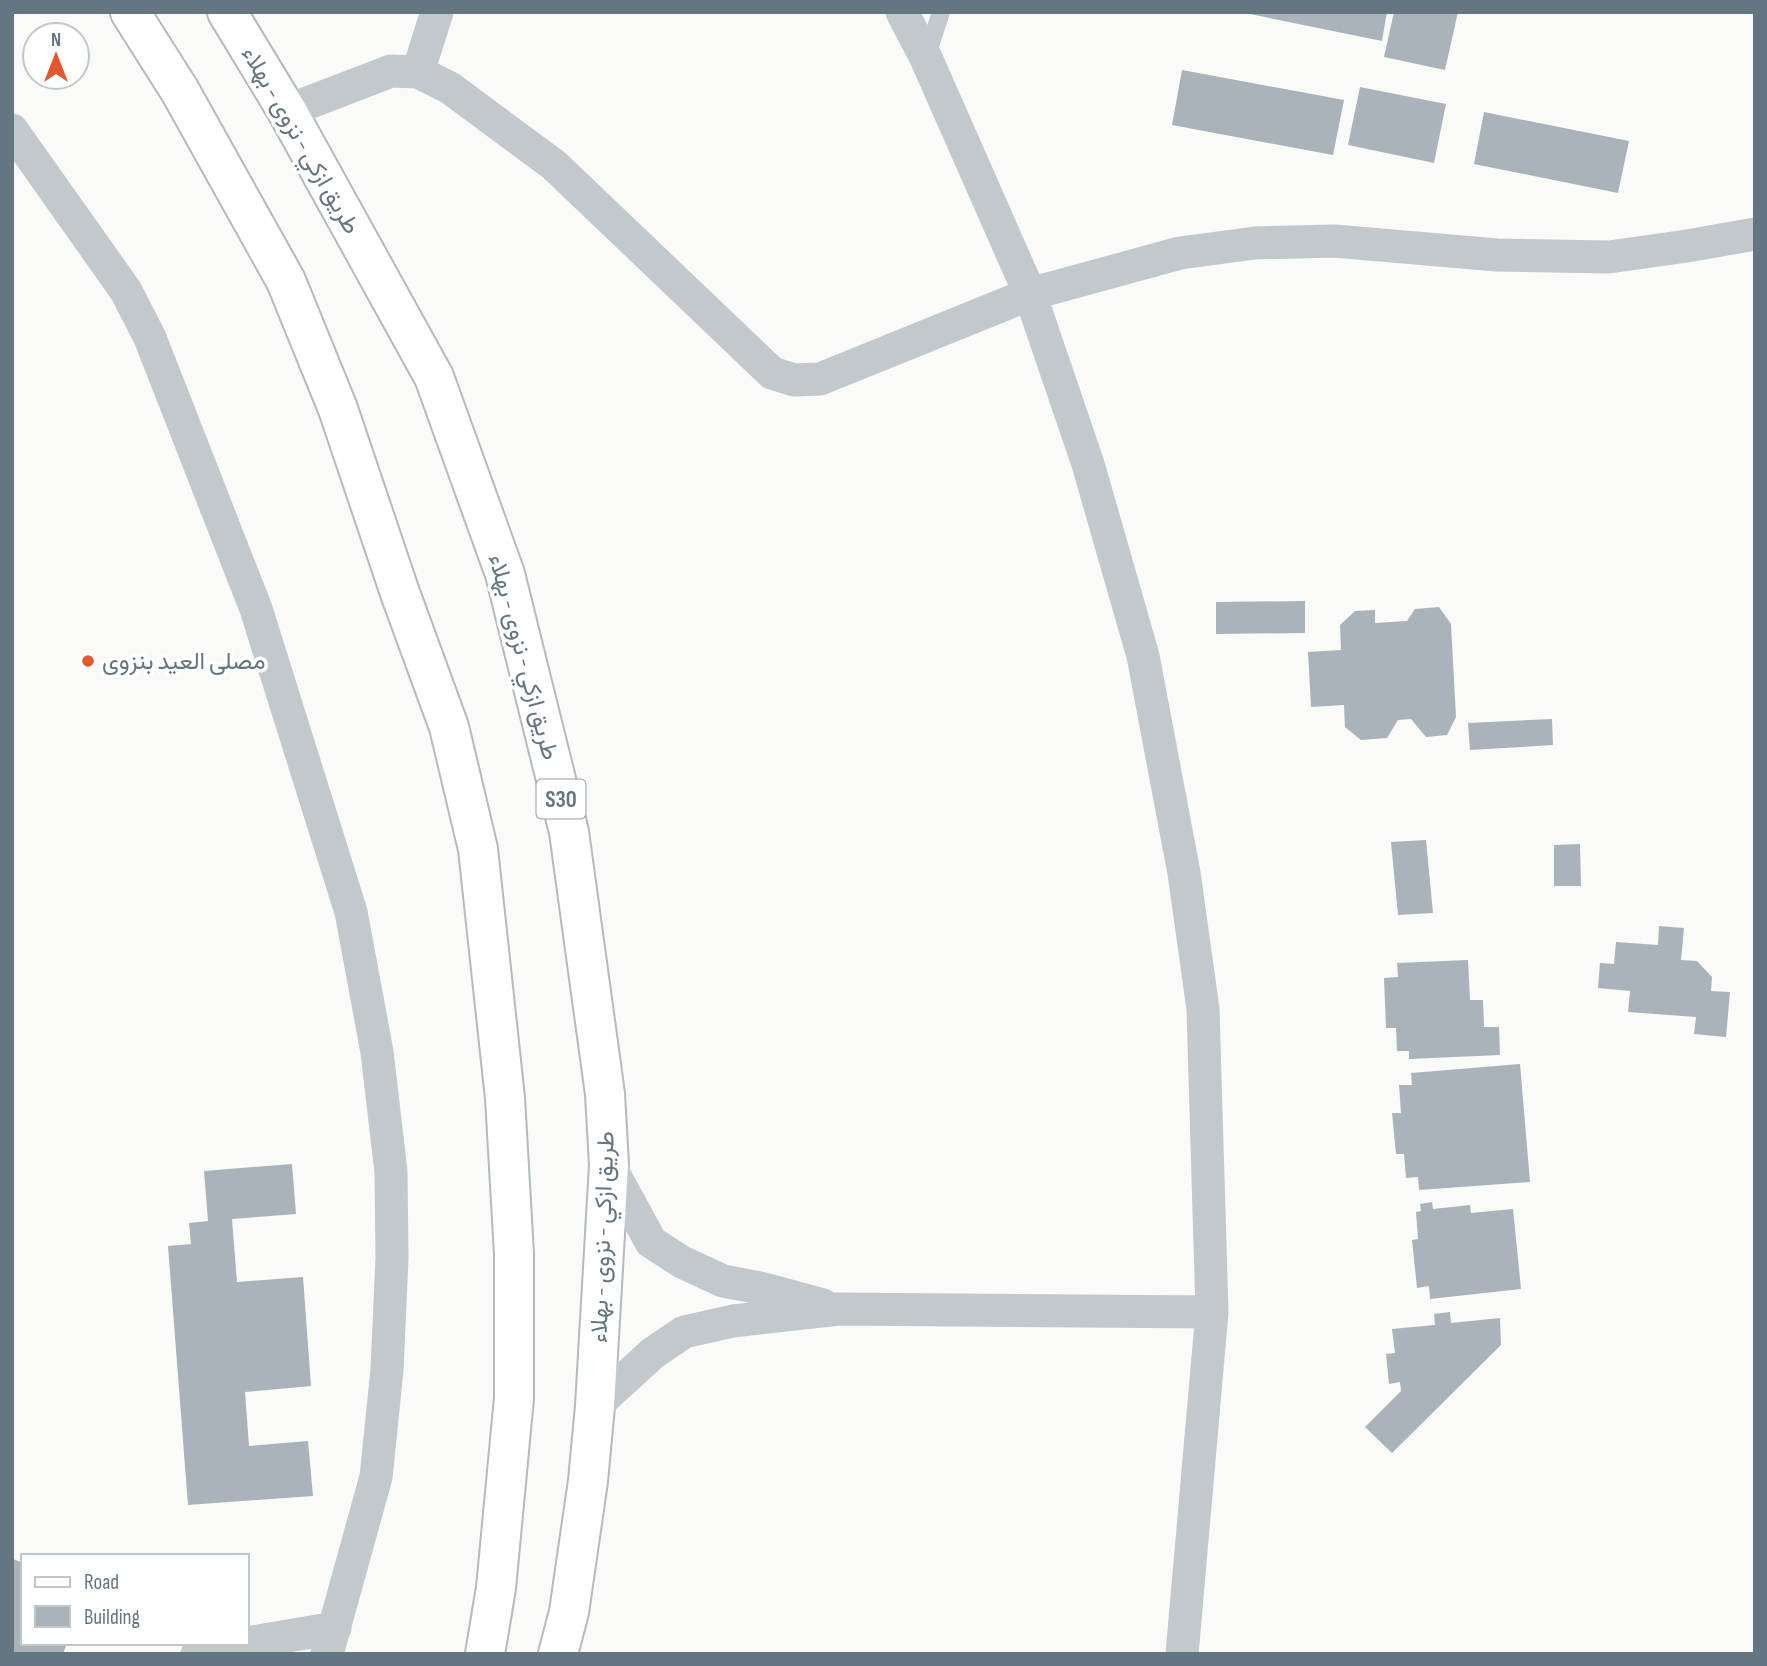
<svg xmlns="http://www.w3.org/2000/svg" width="1767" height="1666" font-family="'Sofia Sans Condensed',Vazirmatn,sans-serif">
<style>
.building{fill:#aab3b9}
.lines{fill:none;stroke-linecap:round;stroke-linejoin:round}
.primary-casing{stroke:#b5babe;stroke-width:42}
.service{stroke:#c3c8cc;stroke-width:18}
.minor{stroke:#c3c8cc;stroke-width:33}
.primary{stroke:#fff;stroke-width:38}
.poi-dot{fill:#e4572e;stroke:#fff;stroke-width:2.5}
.labels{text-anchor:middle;stroke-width:7;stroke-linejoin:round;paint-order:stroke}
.shield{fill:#fff;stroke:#939fa8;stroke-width:2}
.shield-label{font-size:23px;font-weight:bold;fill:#657683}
.street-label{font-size:24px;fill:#657683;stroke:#fff}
.poi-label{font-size:24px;fill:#657683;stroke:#fff;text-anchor:start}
</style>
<rect width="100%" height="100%" fill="#fafaf8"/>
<path class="building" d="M1240 12H1387L1382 41Z
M1394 12H1458L1445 70 1384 57Z
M1182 70 1344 100 1333 155 1172 125Z
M1360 87 1446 104 1434 163 1348 145Z
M1484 112 1629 141 1618 193 1474 164Z
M1305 601V633L1216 634V602Z
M1439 607 1451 624 1456 717 1447 735 1426 737 1411 719 1398 720 1387 738 1361 740 1345 727 1344 705 1311 707 1308 652 1341 650 1340 625 1355 611 1375 610V623L1407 621 1415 609Z
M1552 719 1553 745 1470 750 1468 723Z
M1426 840 1433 913 1398 915 1391 842Z
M1580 844 1581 886H1554V845Z
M1659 926 1684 928 1681 960 1697 961 1712 977 1711 991 1730 992 1726 1037 1694 1034 1696 1017 1628 1012 1630 991 1598 988 1600 963 1614 964 1616 942 1658 945Z
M1468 960 1470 1000H1483L1484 1027H1499L1500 1055 1409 1059V1051H1397L1396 1028H1386L1384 978 1398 977 1397 963Z
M1520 1064 1530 1182 1419 1190 1418 1177 1406 1178 1404 1154H1396L1392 1113H1401L1399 1085H1412L1411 1073Z
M292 1164 296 1214 232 1219 237 1282 303 1277 311 1386 245 1392 249 1446 308 1441 313 1496 188 1505 168 1246 191 1244 189 1223 208 1221 204 1171Z
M1432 1202 1433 1209 1470 1205 1471 1213 1513 1209 1521 1289 1430 1299 1429 1286 1417 1288 1412 1240 1418 1239 1416 1212 1421 1211 1420 1204Z
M1450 1312 1451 1323 1500 1318 1501 1345 1392 1453 1365 1427 1401 1391 1400 1382 1389 1384 1386 1354 1395 1353 1392 1329 1435 1325 1434 1314Z
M13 1559 23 1563V1643H67L63 1654H12Z"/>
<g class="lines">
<g class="primary-casing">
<path id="primary" d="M130 12 180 91 286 281 338 409 400 593 449 727 478 849 505 1098 514 1254V1398L496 1588 485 1654
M227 12 287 111 434 377 505 574 569 832 605 1094 609 1165 595 1406 588 1481 569 1612 558 1654"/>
</g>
<path class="service" d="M926 58 941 12"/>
<path class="minor" d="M902 12 926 58 1030 294 1088 464 1143 656 1184 873 1203 1009 1212 1312 1182 1654
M418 72 437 12
M287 111 391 71 418 72 450 88 554 165 772 373 794 380 820 379 1030 294 1180 253 1255 243 1334 241 1497 255 1609 257 1687 246 1755 234
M12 130 126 291 150 338 256 609 351 912 377 1052 391 1172 392 1258 387 1370 376 1477 327 1654
M609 1165 651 1242 682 1262 723 1281 760 1288 823 1305
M595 1406 653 1353 684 1332 733 1321 839 1309 1212 1312
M247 1643 335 1628
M197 1654 246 1643"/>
<use href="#primary" class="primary"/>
</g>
<circle class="poi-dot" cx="88" cy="661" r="7"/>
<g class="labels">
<rect class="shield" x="536.5" y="779.5" width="49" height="39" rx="5"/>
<g class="shield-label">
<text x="561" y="807">S30</text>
</g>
<g class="street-label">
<text transform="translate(301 140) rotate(60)" y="8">طريق ازكي - نزوى - بهلاء</text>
<text transform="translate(524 657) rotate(75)" y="8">طريق ازكي - نزوى - بهلاء</text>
<text transform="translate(602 1237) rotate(-88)" y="8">طريق ازكي - نزوى - بهلاء</text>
</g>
<g class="poi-label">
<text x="102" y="669">مصلى العيد بنزوى</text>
</g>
</g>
<rect width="1767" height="1666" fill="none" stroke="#657683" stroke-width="28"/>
<rect x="21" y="1554" width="228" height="91" fill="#ffffff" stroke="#c1c8cd" stroke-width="2"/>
<rect x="35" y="1577" width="35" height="10" fill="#ffffff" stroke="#c1c8cd" stroke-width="2"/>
<text x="84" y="1589" font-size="21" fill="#657683">Road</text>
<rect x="35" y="1606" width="35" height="21" fill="#aab3b9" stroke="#c1c8cd" stroke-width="2"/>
<text x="84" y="1624" font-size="21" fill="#657683">Building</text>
<g transform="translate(56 56)"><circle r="33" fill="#ffffff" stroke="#c1c8cd" stroke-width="2"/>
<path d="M0-5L12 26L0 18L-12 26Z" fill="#e4572e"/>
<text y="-10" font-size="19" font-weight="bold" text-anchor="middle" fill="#657683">N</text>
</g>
</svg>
